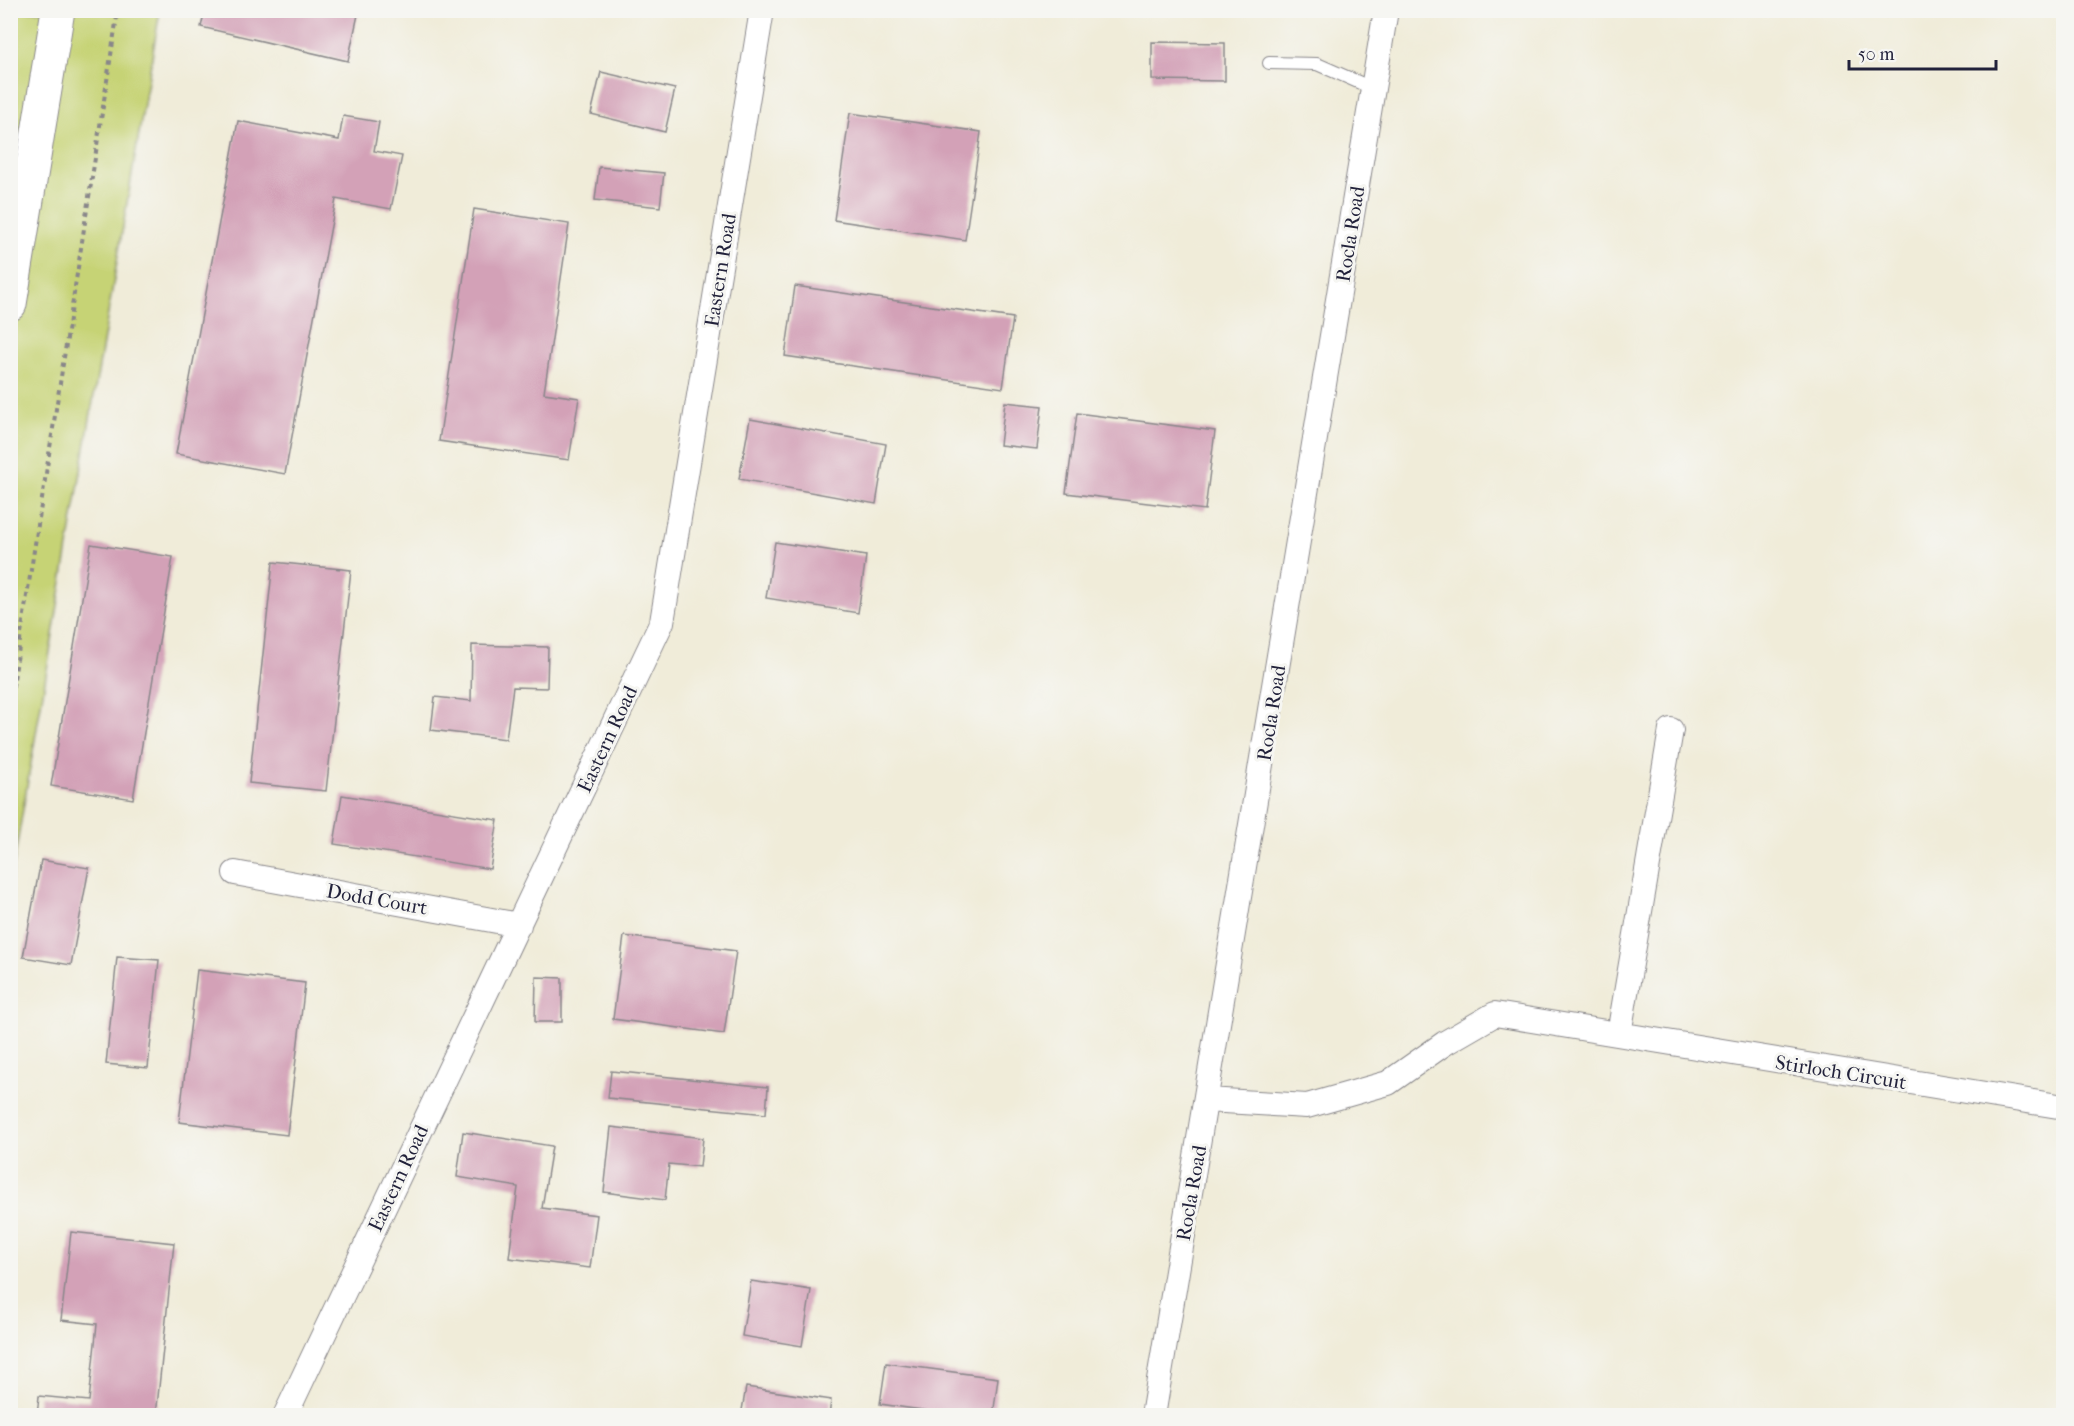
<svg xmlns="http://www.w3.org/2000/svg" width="2074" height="1426" font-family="'IM FELL French Canon',serif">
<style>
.green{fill:#c6d375;stroke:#747a58;stroke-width:1.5}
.building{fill:#d3a1b7}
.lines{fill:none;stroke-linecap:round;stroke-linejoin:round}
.service-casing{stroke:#89878a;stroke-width:14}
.minor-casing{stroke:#89878a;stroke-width:26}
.secondary-casing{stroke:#89878a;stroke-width:35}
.path{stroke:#89878a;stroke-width:4;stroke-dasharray:4.5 4.5;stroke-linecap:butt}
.service{stroke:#fff;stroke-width:12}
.minor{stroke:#fff;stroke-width:24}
.secondary{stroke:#fff;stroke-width:33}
.labels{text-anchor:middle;stroke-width:6;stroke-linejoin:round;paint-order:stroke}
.street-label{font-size:20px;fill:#22223b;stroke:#f6f6f2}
</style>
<rect width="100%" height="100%" fill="#f6f6f2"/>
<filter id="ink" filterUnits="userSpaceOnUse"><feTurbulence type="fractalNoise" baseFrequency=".0167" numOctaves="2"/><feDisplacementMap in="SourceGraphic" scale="12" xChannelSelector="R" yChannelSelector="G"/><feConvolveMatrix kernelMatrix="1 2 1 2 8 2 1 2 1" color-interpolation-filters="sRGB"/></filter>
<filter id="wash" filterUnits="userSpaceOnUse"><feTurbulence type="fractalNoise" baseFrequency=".008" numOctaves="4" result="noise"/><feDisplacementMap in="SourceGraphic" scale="24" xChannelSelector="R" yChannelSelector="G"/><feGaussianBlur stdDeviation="1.35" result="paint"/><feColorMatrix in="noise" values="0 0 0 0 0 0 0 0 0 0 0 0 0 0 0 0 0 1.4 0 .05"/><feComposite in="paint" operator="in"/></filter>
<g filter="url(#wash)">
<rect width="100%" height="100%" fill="#f0ecd9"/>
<path class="green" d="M11 11H160L11 879Z"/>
<g id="blocks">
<path class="building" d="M205 10H359L348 61 201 27Z
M1152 42 1225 43V81L1152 80Z
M601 72 675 89 665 132 591 114Z
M850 113 981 132 965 240 834 220Z
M343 116 379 122 374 151 402 156 391 209 336 199 285 474 176 454 238 121 339 140Z
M599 167 664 173 660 207 595 200Z
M474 209 569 224 544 393 579 398 569 460 439 441Z
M795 286 1013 318 1003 388 785 356Z
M1005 402 1042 406 1037 449 1000 445Z
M1077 413 1215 431 1205 510 1066 493Z
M750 419 886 444 876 504 739 479Z
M775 542 866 556 858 613 766 598Z
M91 544 173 557 133 799 51 786Z
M273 562 351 570 326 791 249 783Z
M472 645 548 647 547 688 513 687 506 739 431 730 435 697 471 701Z
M342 795 498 820 490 869 334 844Z
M41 860 89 868 71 965 23 957Z
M624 936 736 951 724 1034 613 1019Z
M117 957 159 960 148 1068 106 1064Z
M197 970 305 983 287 1135 179 1122Z
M536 977 562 978V1022H535Z
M611 1071 768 1087 766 1114 608 1098Z
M611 1127 703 1138 700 1167 669 1164 665 1200 604 1192Z
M463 1132 552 1146 542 1208 597 1215 590 1268 509 1258 518 1187 457 1177Z
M71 1232 174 1243 156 1416H37L39 1396 89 1401 97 1324 61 1320Z
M751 1281 811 1290 802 1346 742 1336Z
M886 1363 998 1378 993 1416H964L880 1404Z
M746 1387 831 1400 829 1416H741Z"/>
</g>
</g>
<g filter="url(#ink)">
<use href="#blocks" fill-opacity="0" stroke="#89878a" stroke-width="1.5"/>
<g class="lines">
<g class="service-casing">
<path id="service" d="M1269 63 1317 64 1374 89"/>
</g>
<g class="minor-casing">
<path id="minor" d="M235 873 519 925
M1619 1034 1671 730
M1207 1100 1307 1106 1388 1083 1445 1043 1495 1014 2064 1107
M285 1416 662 622 762 10
M1153 1416 1386 10"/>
</g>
<g class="secondary-casing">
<path id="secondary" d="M10 304 58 10"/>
</g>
<path class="path" d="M10 705 118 10"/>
<use href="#service" class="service"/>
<use href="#minor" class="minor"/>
<use href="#secondary" class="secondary"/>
</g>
</g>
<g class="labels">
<g class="street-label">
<text transform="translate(1350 234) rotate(-81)" y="7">Rocla Road</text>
<text transform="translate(720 270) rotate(-81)" y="7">Eastern Road</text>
<text transform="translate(1271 713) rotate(-81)" y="7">Rocla Road</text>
<text transform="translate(607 739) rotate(-65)" y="7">Eastern Road</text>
<text transform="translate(377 899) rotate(10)" y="7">Dodd Court</text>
<text transform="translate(1841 1072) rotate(9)" y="7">Stirloch Circuit</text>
<text transform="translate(398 1178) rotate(-65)" y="7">Eastern Road</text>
<text transform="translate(1191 1193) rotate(-80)" y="7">Rocla Road</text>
</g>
</g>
<rect width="2074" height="1426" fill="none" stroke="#f6f6f2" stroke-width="36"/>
<path d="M1849 60v9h147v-9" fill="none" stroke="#22223b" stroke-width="3"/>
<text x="1858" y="60" font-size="18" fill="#22223b" stroke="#f6f6f2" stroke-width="4.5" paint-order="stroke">50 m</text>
</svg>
